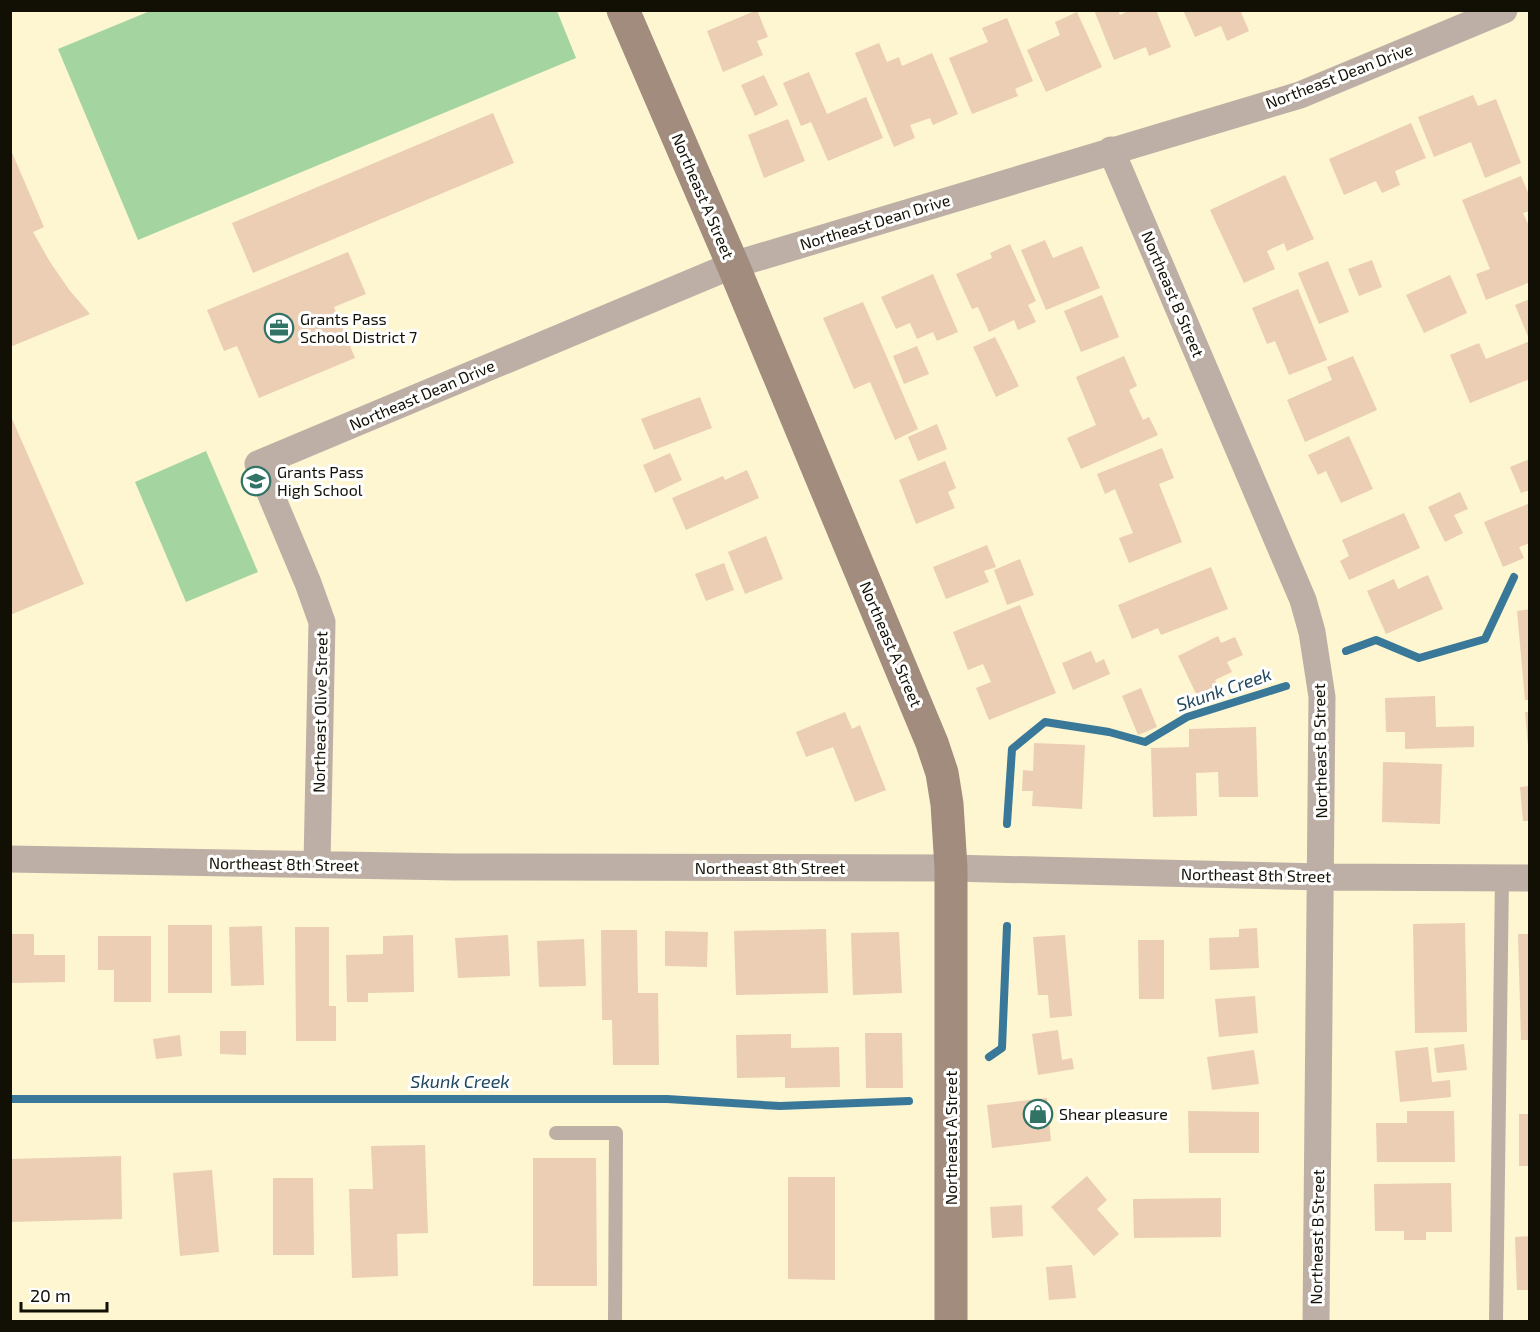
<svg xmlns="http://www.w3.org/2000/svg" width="1540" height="1332" font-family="'Exo 2',sans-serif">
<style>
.green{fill:#a4d5a1}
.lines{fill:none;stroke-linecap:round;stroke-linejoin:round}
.stream{stroke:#397898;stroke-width:8}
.building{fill:#ebceb3}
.lane{stroke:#bdafa5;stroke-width:14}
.street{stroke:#bdafa5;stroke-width:27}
.secondary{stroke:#a18c7e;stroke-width:33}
.labels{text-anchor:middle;stroke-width:6;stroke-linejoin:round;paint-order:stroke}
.street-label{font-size:16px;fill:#121004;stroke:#fff}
.poi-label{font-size:16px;fill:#121004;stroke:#fff;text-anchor:start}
.water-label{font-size:18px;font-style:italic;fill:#21475d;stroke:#fff}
</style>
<rect width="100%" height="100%" fill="#fdf6d1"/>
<path class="green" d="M557 11 576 58 138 240 58 49 150 11Z
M206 451 258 572 186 602 135 482Z"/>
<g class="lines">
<path class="stream" d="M1346 651 1376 640 1419 658 1485 639 1514 577
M1007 824 1012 749 1045 722 1109 732 1145 742 1187 717 1286 686
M989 1057 1002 1048 1007 926
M10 1099H667L780 1106 909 1101"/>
</g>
<path class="building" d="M757 10 768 37 757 41 763 55 723 72 707 31Z
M1094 10H1118L1120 15 1130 10H1156L1171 47 1149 56 1146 47 1114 60Z
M1183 10H1240L1249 31 1227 41 1221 26 1195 37Z
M1077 12 1102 67 1046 92 1027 50 1060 35 1055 22Z
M1007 18 1033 81 1015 89 1018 96 972 114 949 58 988 42 982 28Z
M879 43 887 62 899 57 902 66 932 53 958 114 933 125 930 118 910 125 915 138 894 147 855 53Z
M809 72 827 114 866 97 883 138 828 161 811 122 801 126 783 83Z
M764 75 778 105 755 116 741 85Z
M1473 95 1478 106 1496 99 1521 163 1485 178 1471 142 1434 157 1418 117Z
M493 113 514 163 253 273 232 223Z
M788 119 805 161 764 178 748 135Z
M1411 123 1426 158 1395 171 1400 185 1382 193 1376 181 1344 195 1329 159Z
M10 148 44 227 33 232 50 262 70 291 90 314 10 347Z
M1285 175 1314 239 1287 251 1284 243 1267 251 1275 269 1244 283 1210 210Z
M1521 176 1530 197V211L1523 213 1530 228V282L1486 300 1476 274 1490 269 1462 200Z
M1045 240 1053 258 1082 246 1100 288 1046 310 1021 250Z
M1010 244 1036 301 1028 305 1036 322 1018 330 1014 320 989 332 978 307 972 309 956 274 992 258 990 253Z
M348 252 366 294 334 307 355 358 259 398 237 346 224 351 207 310Z
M1372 260 1382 287 1359 296 1348 269Z
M1328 261 1349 312 1319 324 1298 273Z
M933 274 958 332 937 341 933 332 917 339 910 323 896 329 881 297Z
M1450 275 1467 313 1424 333 1406 295Z
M1298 289 1327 360 1289 375 1275 341 1267 344 1252 308Z
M1102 295 1119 337 1081 352 1064 311Z
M1530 299V339H1529L1515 305Z
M863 302 918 429 895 440 870 382 854 389 823 318Z
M995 337 1019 386 996 397 973 347Z
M1530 341V379L1470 403 1450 355 1479 343 1486 359Z
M917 346 929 374 904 384 893 356Z
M1124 356 1137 386 1129 390 1143 420 1149 417 1158 435 1081 469 1067 438 1096 425 1076 377Z
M1353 356 1377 410 1305 442 1287 400 1332 380 1327 367Z
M700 397 712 428 654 450 641 419Z
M10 414 84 584 10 615Z
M937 424 947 449 918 461 908 437Z
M1349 436 1373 489 1341 503 1326 471 1318 475 1308 455Z
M1162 448 1174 478 1159 484 1182 542 1129 563 1119 538 1133 533 1115 489 1105 494 1097 474Z
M670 453 682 480 655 493 643 465Z
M1530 459V490L1521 493 1510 467Z
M945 461 956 488 948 492 955 508 916 524 899 480Z
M747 470 759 498 686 530 672 498 723 476 725 480Z
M1460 492 1468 509 1454 515 1463 533 1445 542 1428 507Z
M1530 503V543L1519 547 1524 558 1503 567 1484 522Z
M1404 513 1420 548 1349 580 1340 561 1349 556 1342 540Z
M766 536 783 579 745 594 728 552Z
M987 545 996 567 984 571 989 582 946 599 933 567Z
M1020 559 1034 595 1007 605 994 570Z
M724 563 734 590 706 601 695 574Z
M1211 567 1228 609 1161 635 1158 628 1132 639 1118 605Z
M1428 575 1443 609 1386 634 1367 591 1394 579 1398 589Z
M1020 605 1056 693 989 720 976 688 991 682 983 664 968 670 953 632Z
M1530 609V700H1525L1517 611Z
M1218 636 1221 643 1235 637 1243 655 1227 662 1232 672 1215 680 1220 690 1199 700 1178 656Z
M1091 651 1096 663 1104 659 1110 674 1073 690 1062 663Z
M1141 688 1157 727 1138 735 1122 696Z
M1435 696 1436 727 1474 726V747L1405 749V732H1386L1385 698Z
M845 712 852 729 860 725 886 790 855 802 833 747 806 757 796 732Z
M1525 712H1530V746H1528Z
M1256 727 1258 797H1219L1218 772 1196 773 1197 816 1153 817 1151 748 1189 747V729Z
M1034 743 1085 745 1082 809 1032 806 1033 791H1022L1023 770 1033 771Z
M1383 762 1442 764 1440 824 1382 822Z
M1530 786V821H1523L1520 787Z
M1465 923 1467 1032 1415 1033 1413 924Z
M168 925H212V993H168Z
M262 926 264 985 231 986 229 927Z
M295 927H329V1006H336V1041H296Z
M1257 928 1259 968 1210 970 1209 938 1239 937V929Z
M826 929 828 993 736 995 734 931Z
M601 930H637L638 993H658L659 1065H613L612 1020H602Z
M665 931 708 932 707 967 665 966Z
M899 932 902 993 853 995 851 933Z
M10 934H34V955H65V982L10 983Z
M1518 934H1530V1040H1521Z
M413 935 414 992 368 993V1002H347L346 955 383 954V936Z
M508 935 510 976 458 978 455 938Z
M1065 935 1072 1016 1050 1018 1048 995H1038L1033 937Z
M98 936H151V1002H114V970H98Z
M584 939 586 986 539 987 537 941Z
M1138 940H1164V999H1139Z
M1255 996 1258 1033 1219 1037 1215 999Z
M1058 1030 1062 1060 1072 1058 1074 1069 1038 1075 1032 1034Z
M220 1031H246V1055L220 1054Z
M865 1033H902L903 1088H866Z
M791 1034V1048L839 1047 840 1087 785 1088V1077L737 1078 736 1035Z
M180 1035 182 1056 156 1059 153 1039Z
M1464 1044 1467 1070 1437 1073 1434 1048Z
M1428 1047 1432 1082 1450 1080 1451 1097 1400 1102 1395 1051Z
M1254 1050 1259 1084 1212 1090 1207 1057Z
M1047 1098 1051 1141 992 1148 987 1105Z
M1188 1111 1259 1112V1153H1189Z
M1407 1111H1454L1455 1162H1377L1376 1123H1407Z
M1519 1114H1530V1166H1519Z
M425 1145 428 1233 397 1234 398 1276 352 1278 349 1189H373L371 1146Z
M121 1156 122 1219 10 1222V1159Z
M533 1158H596L597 1286H533Z
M212 1170 219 1252 180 1256 173 1173Z
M1087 1176 1107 1200 1097 1209 1119 1234 1094 1256 1051 1207Z
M788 1177H835V1280L788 1279Z
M273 1178H313L314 1255H273Z
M1451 1183 1452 1232H1426V1240H1404V1231H1375L1374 1184Z
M1221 1198V1237L1134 1238 1133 1199Z
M1022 1205 1023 1236 992 1238 990 1207Z
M1530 1236V1290H1517L1515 1237Z
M1072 1265 1076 1298 1049 1300 1046 1267Z"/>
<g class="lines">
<path class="lane" d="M556 1133H616L615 1322
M1496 1322 1502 877"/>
<path class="street" d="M1111 150 1303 600 1312 632 1322 697 1316 1322
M10 859 455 867 951 868 1321 877 1530 878
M317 864 322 622 308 583 258 464 733 265 1300 95 1504 10"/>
<path class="secondary" d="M623 10 733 265 932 743 942 773 947 804 951 868V1322"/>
</g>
<defs>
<g id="office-ring" transform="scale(1.5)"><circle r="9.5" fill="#fff" stroke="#317465" stroke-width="1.5"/><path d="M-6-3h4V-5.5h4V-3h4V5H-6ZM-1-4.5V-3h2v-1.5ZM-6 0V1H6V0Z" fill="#317465"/></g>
<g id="school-ring" transform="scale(1.5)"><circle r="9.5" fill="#fff" stroke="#317465" stroke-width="1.5"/><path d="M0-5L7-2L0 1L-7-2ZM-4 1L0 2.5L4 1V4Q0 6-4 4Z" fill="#317465"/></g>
<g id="shop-ring" transform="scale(1.5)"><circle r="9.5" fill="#fff" stroke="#317465" stroke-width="1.5"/><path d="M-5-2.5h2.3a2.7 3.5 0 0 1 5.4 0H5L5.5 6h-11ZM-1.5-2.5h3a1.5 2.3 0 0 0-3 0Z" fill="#317465"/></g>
</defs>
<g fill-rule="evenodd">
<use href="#office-ring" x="279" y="328"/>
<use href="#school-ring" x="256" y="481"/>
<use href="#shop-ring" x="1038" y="1114"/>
</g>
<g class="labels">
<g class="street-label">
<text transform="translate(1339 76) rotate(-21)" y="6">Northeast Dean Drive</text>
<text transform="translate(703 196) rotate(67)" y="6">Northeast A Street</text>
<text transform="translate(875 222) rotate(-17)" y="6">Northeast Dean Drive</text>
<text transform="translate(1173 294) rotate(67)" y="6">Northeast B Street</text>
<text transform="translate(422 395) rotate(-23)" y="6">Northeast Dean Drive</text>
<text transform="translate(891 644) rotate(67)" y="6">Northeast A Street</text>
<text transform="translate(320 712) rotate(-89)" y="6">Northeast Olive Street</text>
<text transform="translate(1320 751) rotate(-91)" y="6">Northeast B Street</text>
<text transform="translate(284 864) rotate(1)" y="6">Northeast 8th Street</text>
<text x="770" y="874">Northeast 8th Street</text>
<text transform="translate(1256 875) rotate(1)" y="6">Northeast 8th Street</text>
<text transform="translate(951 1138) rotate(-90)" y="6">Northeast A Street</text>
<text transform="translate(1317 1237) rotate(-89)" y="6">Northeast B Street</text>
</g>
<g class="poi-label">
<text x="300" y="325">Grants Pass<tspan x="300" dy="18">School District 7</tspan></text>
<text x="277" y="478">Grants Pass<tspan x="277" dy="18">High School</tspan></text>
<text x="1059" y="1120">Shear pleasure</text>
</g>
<g class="water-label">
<text transform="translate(1224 690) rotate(-19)" y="6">Skunk Creek</text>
<text x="460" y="1088">Skunk Creek</text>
</g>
</g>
<rect width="1540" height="1332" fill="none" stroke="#121004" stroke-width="24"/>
<path d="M21 1302v9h86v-9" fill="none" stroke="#121004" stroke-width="3"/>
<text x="30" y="1302" font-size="18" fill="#121004" stroke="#ffffff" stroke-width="4.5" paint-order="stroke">20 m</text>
</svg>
